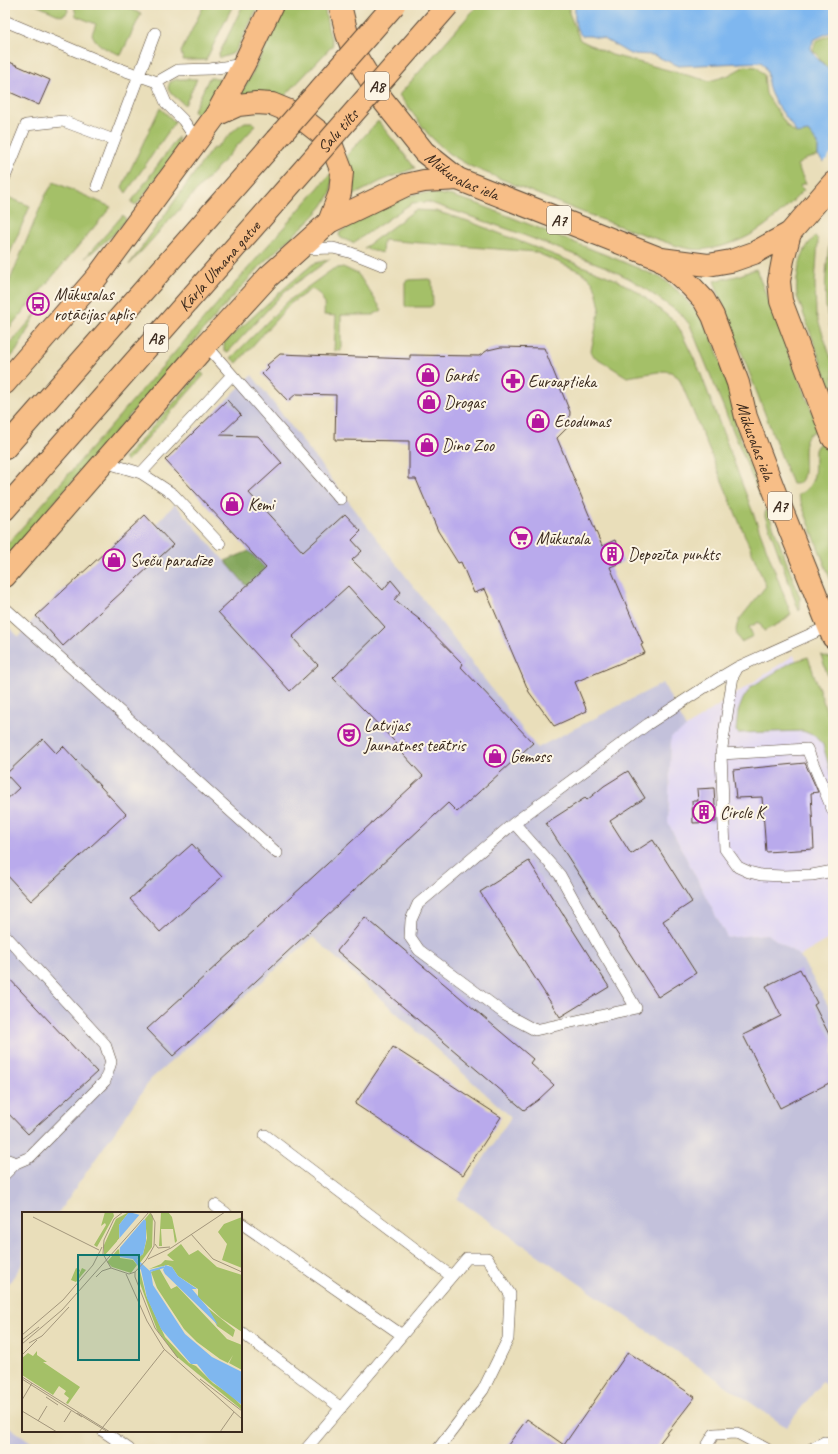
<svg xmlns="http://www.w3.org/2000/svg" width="838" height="1454" font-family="Caveat,sans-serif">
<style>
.built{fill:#dfd5f5}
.industrial{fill:#c3c1db}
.green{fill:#a4c067;stroke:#707542}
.forest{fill:#83a65c;stroke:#5f683d}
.water{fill:#7fb7ef;stroke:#5d7086}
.pier{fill:#e9deba}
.building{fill:#b9aaec}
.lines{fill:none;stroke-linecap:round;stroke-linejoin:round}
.lane-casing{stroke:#554535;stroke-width:12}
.highway-casing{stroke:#554535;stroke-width:24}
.lane{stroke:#fff;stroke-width:11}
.highway{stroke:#f7be87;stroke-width:22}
.highway-bridge-casing{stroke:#554535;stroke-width:24;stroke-linecap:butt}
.highway-bridge{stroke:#f7be87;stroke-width:22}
.labels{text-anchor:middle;stroke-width:4;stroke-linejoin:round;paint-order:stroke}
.shield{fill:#fcf5e5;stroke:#75675a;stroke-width:1}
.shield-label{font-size:16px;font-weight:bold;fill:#3b2a1e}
.street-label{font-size:17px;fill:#3b2a1e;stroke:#fcf5e5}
.poi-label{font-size:17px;fill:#3b2a1e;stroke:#fcf5e5;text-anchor:start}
.inset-river{fill:none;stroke:#7fb7ef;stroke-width:2}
.inset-road{fill:none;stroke:#a3967c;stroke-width:1}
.view{fill:#0f766e;fill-opacity:0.15;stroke:#0f766e;stroke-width:2}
.inset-edge{fill:none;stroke:#3b2a1e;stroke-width:2}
</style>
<rect width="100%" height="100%" fill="#fcf5e5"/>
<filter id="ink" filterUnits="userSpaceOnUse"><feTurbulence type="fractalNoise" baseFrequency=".025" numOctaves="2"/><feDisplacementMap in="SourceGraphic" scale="8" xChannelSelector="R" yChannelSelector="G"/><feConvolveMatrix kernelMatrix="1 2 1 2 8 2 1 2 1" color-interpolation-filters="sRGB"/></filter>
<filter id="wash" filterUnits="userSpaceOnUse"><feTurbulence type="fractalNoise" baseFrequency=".012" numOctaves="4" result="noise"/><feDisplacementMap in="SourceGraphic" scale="16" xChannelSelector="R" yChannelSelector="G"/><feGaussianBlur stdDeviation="0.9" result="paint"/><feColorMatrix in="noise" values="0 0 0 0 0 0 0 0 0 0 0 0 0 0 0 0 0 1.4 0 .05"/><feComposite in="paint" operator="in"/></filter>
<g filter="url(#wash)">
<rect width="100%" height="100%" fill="#e9deba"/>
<path class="built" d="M794 655 833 763V937L800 956 767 934 727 938 668 823 671 737Z"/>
<path class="industrial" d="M252 375 537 748 663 683 686 728 671 737 668 823 727 938 767 934 800 956 833 1014V1391L822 1382 786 1427 457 1199 511 1117 313 937 151 1079 58 1213H23V1263L5 1289V626L7 625 19 637 36 616 145 515 155 525 175 504 282 627 302 608 165 460Z
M5 1424 41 1449H5Z"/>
<path class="green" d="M36 5H66L68 11 66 14 61 16Z
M74 5H123L141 14 121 55C109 50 97 47 92 34L96 24 76 16Z
M204 5H233L206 60H183L181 52Z
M243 5H259L236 50 232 54 220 58 219 54Z
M286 5H324L328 28 333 45 282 99 238 97 250 78Z
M478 5H569V13L580 40 612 55 709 81 727 76 745 66 757 67 764 75 766 94 788 127 797 134 808 132 818 144V156L806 159 797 165 806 184H802L800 186 804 190C774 220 751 243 707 249 689 252 669 243 651 237 590 217 530 191 470 166L448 153 428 134 399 95Z
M833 34V73L820 60 818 55 813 50 816 41Z
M209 78H218L220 79C219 90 206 107 198 114L193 112Z
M177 79H197L185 105 172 94 168 88 170 82Z
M160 108 175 122 126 193 122 187Z
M378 121 415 168 381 181 352 196 351 169 346 156Z
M245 122H252L256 125 129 265 211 150C226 143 230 130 245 122Z
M178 137V145L176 152 138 203 135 205 131 202Z
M332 172 331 193 322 207 311 219 266 260 235 294 5 559V547Z
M54 182 111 207 5 333V292L45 196Z
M418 193H433L452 196 478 204 621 261 659 277 667 282 680 293 701 317 713 340 731 392 736 426 763 496 760 497 690 325 681 314 641 286 630 279 606 267 513 231 428 202 412 203 353 243 341 238 339 235 340 232C364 217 390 202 418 193Z
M5 196 30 206 5 265Z
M415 210 435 211 468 221 615 279 638 292 674 321 679 328 699 369 791 614 782 622 764 631 759 622 749 627 753 636 741 642C735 635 735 629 739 620L766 586 679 378 671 372 664 371 627 377 592 355 591 351 600 308 596 290 593 282 588 277 579 271 535 252 383 240 382 253 364 248Z
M123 215 126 220 114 234 85 258Z
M833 227V336C820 303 827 268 830 234Z
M815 237 817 238 818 241 815 284 816 314 833 364V395L797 296C795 279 800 249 815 237Z
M330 259 285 291 228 352 224 351V343L288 285 313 264Z
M343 267 358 274 382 310 373 315H341V351L334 350 336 316 324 315C325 301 324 296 312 289L291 303 237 363 231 358 288 301 333 269Z
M756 269 819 429C815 431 810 433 808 436 799 448 810 475 799 483 797 484 794 484 792 484L714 281 737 276Z
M429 279 432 281 433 305 430 307H406L405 305V282L407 280Z
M36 314 17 350 5 364V350Z
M201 372 204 375 127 461 124 459Z
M823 441 833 467V586L798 495C818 484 814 471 815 450L817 446Z
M766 507 800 598V605L799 611 765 516Z
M821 655 833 659V692Z
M808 657 833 730V781L823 745 815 736 803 731 738 733 736 731 738 712 743 699 751 687 792 662Z"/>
<path class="forest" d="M249 551 303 608 282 627 225 561Z"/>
<path class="water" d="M575 5H833V31L813 40V43L810 47 817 58 833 74V171L818 156V143L808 132 797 134C790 120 772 102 769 88 766 77 771 72 761 62L679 66 653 55 630 54 604 39 590 36H582C573 27 575 17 575 5Z"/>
<path class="pier" d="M833 152V173L823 163Z"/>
<g id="blocks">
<path class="building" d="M5 60 50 80 39 105 5 90Z
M501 347 544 348 570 412 569 426 557 438 602 546 615 540 623 562 610 567 643 644 641 645 645 653 575 682 587 711 554 726 529 692 485 589 474 593 461 562 458 563 438 531 416 479H409V441L335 440 336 395 296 394 288 401 262 374 269 367 267 365 280 354 410 359V355L479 356 488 350Z
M227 400 241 415 220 435 258 436 282 463 249 493 303 552 345 514 361 531 352 540 362 551 352 560 383 590 391 580 401 592 394 600 419 619 463 664 461 667 533 743 457 812 448 803 215 1019 173 1056 147 1029 423 776 394 744 396 743 333 678 385 627 348 586 292 637 318 665 290 691 218 612 266 568 165 460Z
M145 515 173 545 63 646 36 616Z
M43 739 56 753 63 746 126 814 31 901 5 873V801L19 788 6 774Z
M805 763 818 792 811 793 814 849 766 852 762 797 736 798 733 770Z
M628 771 645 798 610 821 631 854 653 840 692 902 663 921 696 973 658 997 546 823 585 798 587 800 604 786Z
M714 788 716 822 693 823 692 801H698L697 789Z
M192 844 222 877 160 932 130 899Z
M529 861 609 987 560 1017 480 892Z
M365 917 533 1059 530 1063 554 1085 538 1100 524 1110 337 951Z
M800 969 817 1003 814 1005 833 1042V1081L780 1108 743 1035 781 1016 766 986Z
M5 974 97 1072 28 1134 5 1110Z
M393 1047 501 1117 463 1175 355 1104Z
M628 1352 695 1397 655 1449H505L527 1419 564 1445Z"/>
</g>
</g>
<g filter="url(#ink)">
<use href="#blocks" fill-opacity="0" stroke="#554535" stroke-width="1"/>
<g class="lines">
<g class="lane-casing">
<path id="lane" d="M5 21 109 65 157 82 166 103 183 120 198 142
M157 82 178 70 210 69 244 64
M5 177 26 125 63 121 114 140
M97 186 155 33
M302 249 333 248 349 252 382 265
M206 345 340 499
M104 462 141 473 173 494 220 544
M141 473 232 375
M5 608 277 853
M738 667 733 676 721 754 725 849 738 867 749 872 761 875 783 876 812 875 833 871
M721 754 807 749 833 811
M514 823 560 875 599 946 636 1008 535 1030 505 1014 419 950 410 937 411 920 418 904 514 823 648 724 716 680 738 667 829 626
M5 935 105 1044 111 1062 105 1081 30 1157 16 1163 5 1159
M265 1135 451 1276
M5 1174 16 1163
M215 1205 226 1213
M241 1223 402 1335
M241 1332 341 1408
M103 1431 129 1449
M306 1449 467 1258H487L510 1294 508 1339 483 1390 438 1449
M705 1449 714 1434 737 1433 767 1449
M811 1449 824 1442 833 1443"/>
</g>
<g class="highway-casing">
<g id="highway">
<path id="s1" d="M340 5 347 34 354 53 382 99 424 152 458 179 661 259 708 265 731 261 754 253 790 233 833 183"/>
<path d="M216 115 238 105 256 103 272 104 289 111 305 121 319 132 332 146 342 172 340 193 329 222"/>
<path d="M790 233 783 260 779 281 781 301 833 438"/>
<path id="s2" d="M661 259 691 286 704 300 713 316 738 383 746 417 777 498 833 637"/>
<path d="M5 383 97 277 216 115 244 64 272 5"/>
<path d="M5 448 276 140"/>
<path id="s3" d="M5 509 306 167"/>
<path d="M5 576 206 345 268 277 329 222 406 185 424 181 458 179"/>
</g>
</g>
<use href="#lane" class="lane"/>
<use href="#highway" class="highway"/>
<g class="highway-bridge-casing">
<g id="highway-bridge">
<path d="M276 140 394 5"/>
<path id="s4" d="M306 167 448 5"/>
</g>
</g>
<use href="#highway-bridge" class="highway-bridge"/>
</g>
</g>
<defs>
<g id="bus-ring" transform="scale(1.15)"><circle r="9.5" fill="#fcf5e5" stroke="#b5179e" stroke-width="1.5"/><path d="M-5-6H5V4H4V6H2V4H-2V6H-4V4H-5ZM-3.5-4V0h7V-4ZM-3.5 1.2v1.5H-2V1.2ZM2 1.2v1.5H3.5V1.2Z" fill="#b5179e"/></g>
<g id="shop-ring" transform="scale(1.15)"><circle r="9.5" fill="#fcf5e5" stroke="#b5179e" stroke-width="1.5"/><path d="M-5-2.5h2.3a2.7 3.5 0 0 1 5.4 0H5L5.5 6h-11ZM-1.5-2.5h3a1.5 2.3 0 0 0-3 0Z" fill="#b5179e"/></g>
<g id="pharmacy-ring" transform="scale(1.15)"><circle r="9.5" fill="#fcf5e5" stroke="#b5179e" stroke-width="1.5"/><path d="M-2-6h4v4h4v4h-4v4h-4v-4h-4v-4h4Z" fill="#b5179e"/></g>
<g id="supermarket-ring" transform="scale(1.15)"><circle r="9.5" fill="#fcf5e5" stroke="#b5179e" stroke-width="1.5"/><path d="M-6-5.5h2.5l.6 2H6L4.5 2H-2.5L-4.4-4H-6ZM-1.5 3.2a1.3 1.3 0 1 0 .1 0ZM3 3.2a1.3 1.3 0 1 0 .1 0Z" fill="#b5179e"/></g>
<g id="building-ring" transform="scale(1.15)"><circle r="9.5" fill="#fcf5e5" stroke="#b5179e" stroke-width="1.5"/><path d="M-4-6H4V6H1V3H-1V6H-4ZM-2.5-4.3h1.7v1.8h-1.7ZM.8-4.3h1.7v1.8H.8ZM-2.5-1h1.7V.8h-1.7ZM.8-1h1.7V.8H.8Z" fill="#b5179e"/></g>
<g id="theatre-ring" transform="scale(1.15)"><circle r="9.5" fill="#fcf5e5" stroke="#b5179e" stroke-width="1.5"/><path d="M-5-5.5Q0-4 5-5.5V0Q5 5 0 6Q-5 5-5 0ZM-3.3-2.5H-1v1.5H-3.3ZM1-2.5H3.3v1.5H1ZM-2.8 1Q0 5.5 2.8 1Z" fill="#b5179e"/></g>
</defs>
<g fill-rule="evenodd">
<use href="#bus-ring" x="38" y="304"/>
<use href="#shop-ring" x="428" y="375"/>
<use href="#pharmacy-ring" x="513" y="381"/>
<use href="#shop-ring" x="429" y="402"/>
<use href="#shop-ring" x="538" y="421"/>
<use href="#shop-ring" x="427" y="445"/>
<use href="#shop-ring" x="232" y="504"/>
<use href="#supermarket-ring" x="521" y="538"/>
<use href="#building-ring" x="612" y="554"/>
<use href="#shop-ring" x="114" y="560"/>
<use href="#theatre-ring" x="349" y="735"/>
<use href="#shop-ring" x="495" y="756"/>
<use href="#building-ring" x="704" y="812"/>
</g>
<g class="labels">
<g class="shield">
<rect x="365" y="72" width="24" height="28" rx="3"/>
<rect x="547" y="206" width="24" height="28" rx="3"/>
<rect x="144" y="324" width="24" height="28" rx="3"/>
<rect x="768" y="492" width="24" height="28" rx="3"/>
</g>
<g class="shield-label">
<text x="377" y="92">A8</text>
<text x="559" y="226">A7</text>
<text x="156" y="344">A8</text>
<text x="780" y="512">A7</text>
</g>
<g class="street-label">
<text dy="6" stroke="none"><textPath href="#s4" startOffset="48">Salu tilts</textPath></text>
<text dy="6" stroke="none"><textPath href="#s1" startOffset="217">Mūkusalas iela</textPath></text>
<text dy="6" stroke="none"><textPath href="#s3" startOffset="324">Kārļa Ulmaņa gatve</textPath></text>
<text dy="6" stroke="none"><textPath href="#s2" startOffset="210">Mūkusalas iela</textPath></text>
</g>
<g class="poi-label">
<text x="54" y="300">Mūkusalas<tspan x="54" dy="20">rotācijas aplis</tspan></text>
<text x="444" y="381">Gards</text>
<text x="528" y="387">Euroaptieka</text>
<text x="444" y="408">Drogas</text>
<text x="554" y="427">Ecodumas</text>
<text x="442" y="451">Dino Zoo</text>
<text x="248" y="510">Kemi</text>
<text x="536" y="544">Mūkusala</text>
<text x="628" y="560">Depozīta punkts</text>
<text x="130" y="566">Sveču paradīze</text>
<text x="364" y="731">Latvijas<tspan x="364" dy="20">Jaunatnes teātris</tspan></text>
<text x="510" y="762">Gemoss</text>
<text x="720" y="818">Circle K</text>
</g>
</g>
<g transform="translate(22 1212)">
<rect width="220" height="220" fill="#e9deba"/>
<path d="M83 0H91L92 4 75 35 72 33 84 13 83 11 79 14ZM107 0 97 13V27L82 44V33L94 7ZM146 0 150 5 155 29 153 31 151 17H139L140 34H137L139 1ZM128 1 131 4 130 35 118 51 115 46 121 42 125 26 123 7ZM220 5V56L200 48 205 32 196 20 202 12ZM159 32 167 43 176 38 195 55 220 63V120L199 106 176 85V77L156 64 150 55 146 53 127 57 139 52 143 48 152 49 145 43ZM97 36 98 46 111 48 115 53 109 61 90 55 85 50ZM54 56 58 58 55 67 60 56 64 58 54 70 49 68ZM137 56 149 77 155 74 205 127 220 133V158L207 151 211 143 206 151 198 147 175 130 162 117 135 76 129 60ZM118 59 124 83 143 125 167 151 174 154 191 171 209 183 220 194V198L154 144 135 118 116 66ZM186 96 213 118 211 125 195 114ZM15 139V143L25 150H21L58 175 46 192 44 191 47 186 42 182 44 179 37 174 31 183 0 163V146L6 141 11 144Z" fill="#a4c067"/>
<path d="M107 0 118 3 124 9V29L121 42 115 47 129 60 131 73 163 122 190 145 220 160V193L187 167 175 152H169L139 117 125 86 119 58 111 47 98 45 97 13ZM143 53 150 55 156 64 175 77H170L186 96 196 113 143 62 141 58Z" fill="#7fb7ef"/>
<path d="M119 1 124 5 96 38 95 29Z" fill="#e9deba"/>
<path class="inset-river" d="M128 59 142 55"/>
<path class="inset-road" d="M101 0 92 7 82 28 81 42 89 56 107 62 113 60 124 48 132 34 133 10 128 0M11 5 77 38M169 22 191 47 220 60M133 32 136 36 148 35M126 47 149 36 203 0M113 60V65L133 116 156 146M104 62 125 109 142 137 220 207M74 65 80 59 89 56M0 123 41 88 71 53 80 35M0 128 17 115M7 131 20 124 47 95M0 132 40 98 127 0M0 143 15 128M0 165 88 220M0 167 60 205M178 167 220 199M24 185 36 193M0 188 10 171M0 199 35 220M55 201 86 220M16 209 25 194M42 210 49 199M77 220 142 138M198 220 212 200"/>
<path class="view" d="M56 43H117V148H56Z"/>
<rect width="220" height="220" class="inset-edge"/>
</g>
<rect width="838" height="1454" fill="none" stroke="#fcf5e5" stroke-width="20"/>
</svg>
